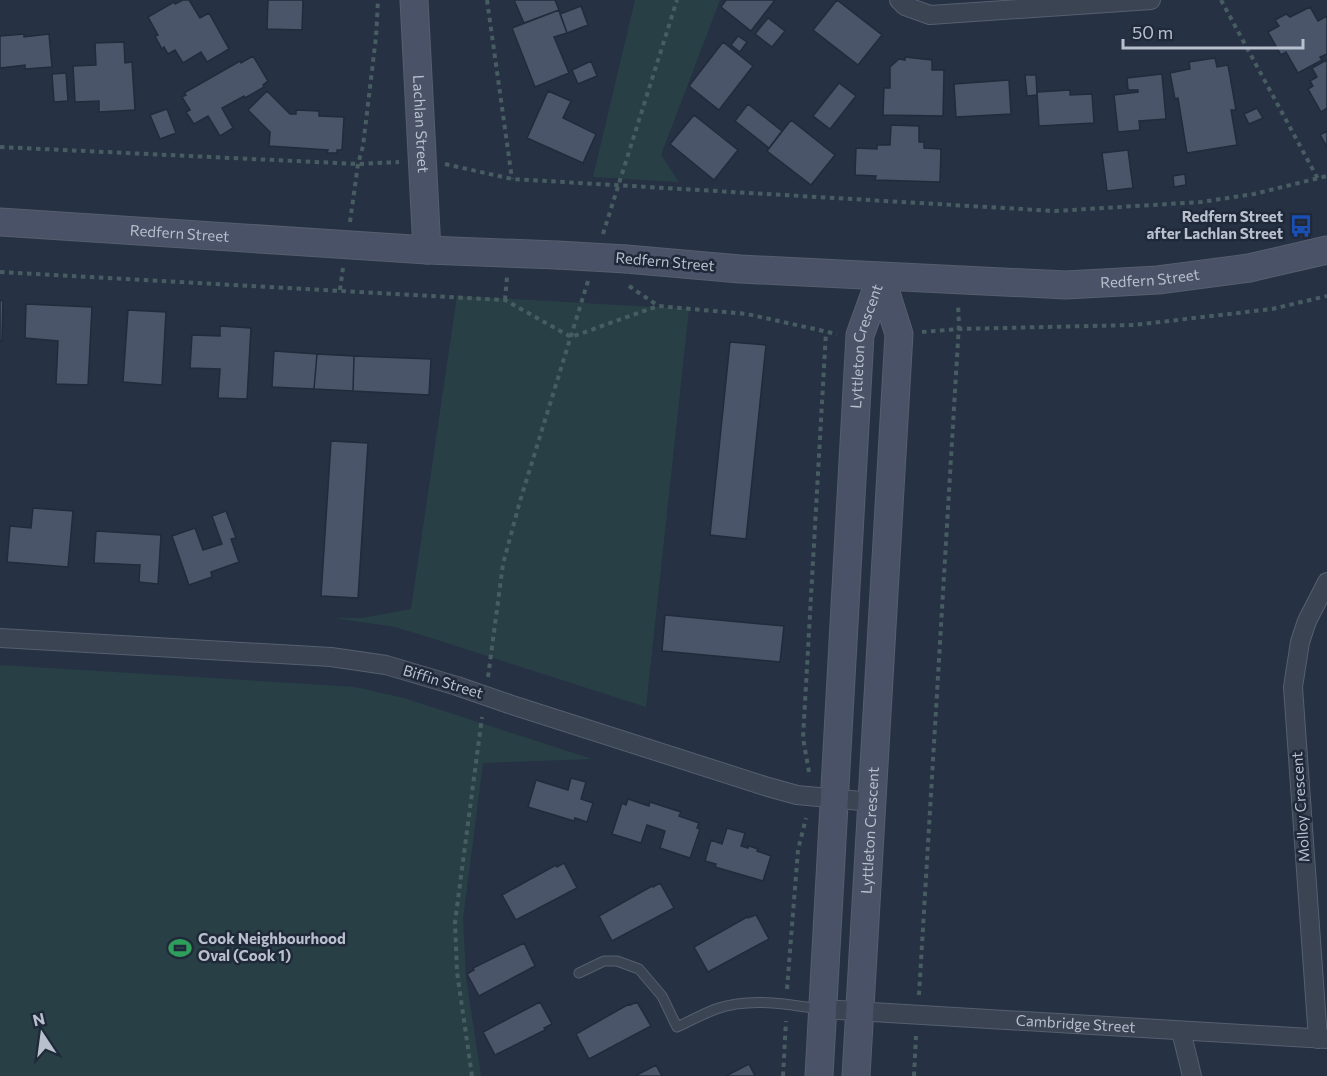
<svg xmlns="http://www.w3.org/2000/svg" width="1327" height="1076" font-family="Commissioner,sans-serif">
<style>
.green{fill:#284045}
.building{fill:#4a556a;stroke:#212b3b;stroke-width:1.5}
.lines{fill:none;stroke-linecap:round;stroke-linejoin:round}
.lane-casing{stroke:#565f6e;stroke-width:11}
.street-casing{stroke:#565f6e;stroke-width:20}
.secondary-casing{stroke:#565f6e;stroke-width:29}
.path{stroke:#475d61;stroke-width:4;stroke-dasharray:4.5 4.5;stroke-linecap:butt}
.lane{stroke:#3b4453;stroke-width:9}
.street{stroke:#3b4453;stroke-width:18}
.secondary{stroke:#495267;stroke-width:27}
.street-bridge-casing{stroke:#565f6e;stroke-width:20;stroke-linecap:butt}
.secondary-bridge-casing{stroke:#565f6e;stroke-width:29;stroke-linecap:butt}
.street-bridge{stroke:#3b4453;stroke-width:18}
.secondary-bridge{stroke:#495267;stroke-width:27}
.labels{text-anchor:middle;stroke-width:5;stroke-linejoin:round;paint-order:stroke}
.street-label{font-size:15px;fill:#b8bfcd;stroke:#1f2939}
.poi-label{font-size:15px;font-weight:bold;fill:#b8bfcd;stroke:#1f2939;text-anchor:end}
</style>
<rect width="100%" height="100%" fill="#263144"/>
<path class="green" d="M635 0H720L661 155 679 182 593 177Z
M457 296 689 309 646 707 425 636 395 627 334 618H362L411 609Z
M0 665 355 687 404 698 592 759 483 763 463 919 466 977 481 1076H0Z"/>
<path class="building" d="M183 0H189L200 18 209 13 229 49 207 62 201 52 183 63 175 50 168 54 164 47 162 49 155 36 158 35 148 17 174 2 175 4Z
M268 0H303L302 30 267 29Z
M514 0H555L559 10 524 23Z
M726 0H775L751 31 721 7Z
M837 0 882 35 858 65 813 30Z
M581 6 588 25 567 33 560 14Z
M1310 7 1318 21 1327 16V54L1320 57 1322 60 1298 73 1286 52 1281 55 1268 32 1279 26 1275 20 1286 14 1290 17Z
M559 10 567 33 554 37 569 73 535 87 512 28Z
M768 18 785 31 772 47 755 34Z
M24 34V37L49 34 52 67 25 69V65L0 68V36Z
M738 36 747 42 740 52 731 45Z
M124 42 125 63 132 62 135 110 99 112V101L75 102 73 66 96 65 95 43Z
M723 42 753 66 719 110 689 86Z
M253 56 268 81 263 85 264 87 245 98 244 96 222 108 233 128 220 136 208 116 194 124 186 112 190 110 182 97 186 95 184 93 240 61 241 63Z
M905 57 932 60V70H944L943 116 883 115 884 88H890V67L899 59 905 60Z
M1215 58 1217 67 1228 65 1236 110H1231L1237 145 1187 153 1178 98 1175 99 1170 73 1190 69 1189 62Z
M1327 60V108L1321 112 1308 89 1313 86 1310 81 1317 77 1312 68Z
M591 61 597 76 578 84 572 70Z
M66 73 68 101 54 102 52 74Z
M1162 74 1166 119 1139 121 1140 130 1118 132 1114 95 1138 92V90H1128L1127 78Z
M1025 75H1036L1037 95 1027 96Z
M1009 80 1011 114 956 117 954 84Z
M839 83 856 96 830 129 813 116Z
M1070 90V95L1092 94 1094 123 1039 126 1037 92Z
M267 91 290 114H296V110L319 111V116L344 117 342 150H337V153H327L328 150 269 146 270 132 248 110Z
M548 91 571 101 563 118 596 134 583 163 527 138Z
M748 104 782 131 769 148 735 121Z
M1257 108 1263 118 1249 124 1244 114Z
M167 109 176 133 160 139 150 115Z
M694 115 738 150 714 180 670 144Z
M791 120 835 155 811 185 767 151Z
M891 125 919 126V142H924V148L941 149 940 182 875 180 876 176 855 175 856 148 877 149V145H890Z
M1327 131V147L1320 135Z
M1128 150 1133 188 1107 191 1102 153Z
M1185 174 1186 185 1174 187 1173 176Z
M0 300 3 301 2 341H0Z
M26 304 92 307 88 385 56 384 58 341 25 338Z
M128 310 166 312 162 385 123 382Z
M220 326 251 328 247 399 218 398 220 369 190 368 192 335 220 336Z
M730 342 766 345 746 539 710 535Z
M274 351 317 354 314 389 272 387Z
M317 354 354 356 353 391 314 389Z
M354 356 431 359 429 395 353 391Z
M331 441 368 443 358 598 321 596Z
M33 508 73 511 68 567 7 562 10 526 31 528Z
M226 511 236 538 231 539 239 562 211 572 212 577 189 585 172 536 195 528 203 550 222 544 212 516Z
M96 531 161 535 158 584 139 582 140 565 94 563Z
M665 615 784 626 780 662 662 651Z
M571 778 586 782 581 799 593 803 587 822 575 818 574 821 528 807 536 780 568 790Z
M628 799 649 806 650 802 681 812 679 816 699 823 697 828 700 829 690 858 660 848 665 831 647 825 641 843 612 834 622 803 626 805Z
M727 828 745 833 741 846 748 848 749 846 758 849 757 851 771 856 763 881 715 867 716 864 705 861 711 840 722 844Z
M564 863 577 888 516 920 502 895 556 865 557 867Z
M660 883 674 908 612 941 599 916 652 886 653 887Z
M756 915 769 939 708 972 694 947 747 917 748 918Z
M524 943 535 966 479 996 467 974 474 970 473 968Z
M540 1002 552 1024 544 1028 545 1030 495 1055 483 1032Z
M637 1002 651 1026 589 1059 576 1034 629 1004 630 1005Z
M749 1064 755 1076H726Z
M656 1065 662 1076H635Z"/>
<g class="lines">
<g class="lane-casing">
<path id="lane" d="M579 973 604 961H617L639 969 662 996 677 1027C690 1021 703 1014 716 1009 749 997 786 1004 820 1009"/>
</g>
<g class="street-casing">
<g id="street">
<path d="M899 0 905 6 930 15 1151 0"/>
<path d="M0 638 331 657 386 665 457 686"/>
<path d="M509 704 768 787 797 795 872 802"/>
<path id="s1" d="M822 1009 1327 1039"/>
<path d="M1181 1031 1192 1076"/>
<path d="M1318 1039 1293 687 1300 642 1307 621 1327 582"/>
</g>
</g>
<g class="secondary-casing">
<g id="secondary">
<path id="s2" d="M414 0 427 250"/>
<path id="s3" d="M0 222 427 250 557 255"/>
<path id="s4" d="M626 259 740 269 1066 285 1158 280 1249 268 1327 250"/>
<path id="s5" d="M819 1076 860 335 881 277"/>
<path id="s6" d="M856 1076 899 334 881 277"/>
</g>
</g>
<path class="path" d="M487 0 512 179
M1221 0 1318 179
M0 147 358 164 399 162
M445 164 512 179 1055 211 1201 202 1254 194 1327 176
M350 222 358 164 363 146 376 37 378 0
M603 234 677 0
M0 272 505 300 571 337 658 306 747 314 837 334
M629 286 657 305
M340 290 343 268
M505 300 507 277
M922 332 958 329 1134 325 1272 309 1327 296
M488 677 503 564 520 501 588 281
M809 772 803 738 826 332
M787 989 798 850 806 818
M919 995 959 324 958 305
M472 1076 457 972 455 922 482 717
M783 1076 786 1021
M914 1076 916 1036"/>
<use href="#lane" class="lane"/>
<use href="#street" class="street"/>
<use href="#secondary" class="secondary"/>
<g class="street-bridge-casing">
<path id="street-bridge" d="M457 686 509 704"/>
</g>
<g class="secondary-bridge-casing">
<path id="secondary-bridge" d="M557 255 626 259"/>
</g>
<use href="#street-bridge" class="street-bridge"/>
<use href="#secondary-bridge" class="secondary-bridge"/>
</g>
<defs>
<g id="bus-bare" transform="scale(1.8)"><path d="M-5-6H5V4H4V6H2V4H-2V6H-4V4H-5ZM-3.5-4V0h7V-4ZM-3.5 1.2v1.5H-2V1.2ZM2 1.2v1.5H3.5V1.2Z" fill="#1a4fb4" stroke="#1f2939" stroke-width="2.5" paint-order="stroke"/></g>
<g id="stadium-bare" transform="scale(1.8)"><path d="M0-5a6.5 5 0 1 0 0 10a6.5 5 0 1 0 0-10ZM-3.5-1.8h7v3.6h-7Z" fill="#2e9e5b" stroke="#1f2939" stroke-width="2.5" paint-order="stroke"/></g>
</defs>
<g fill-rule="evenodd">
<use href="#bus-bare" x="1301" y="226"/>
<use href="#stadium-bare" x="180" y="948"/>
</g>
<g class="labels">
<g class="street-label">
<text dy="5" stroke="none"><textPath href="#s2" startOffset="124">Lachlan Street</textPath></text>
<text dy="5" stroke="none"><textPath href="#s3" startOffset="180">Redfern Street</textPath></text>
<text transform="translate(665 262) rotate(5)" y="5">Redfern Street</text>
<text dy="5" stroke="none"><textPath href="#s4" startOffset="525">Redfern Street</textPath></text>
<text dy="5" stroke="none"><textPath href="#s5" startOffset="732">Lyttleton Crescent</textPath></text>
<text transform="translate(443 682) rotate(17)" y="5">Biffin Street</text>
<text transform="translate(1301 807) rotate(-94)" y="5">Molloy Crescent</text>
<text dy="5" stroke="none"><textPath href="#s6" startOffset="246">Lyttleton Crescent</textPath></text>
<text dy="5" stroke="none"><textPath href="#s1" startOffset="254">Cambridge Street</textPath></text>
</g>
<g class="poi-label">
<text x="1283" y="222">Redfern Street<tspan x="1283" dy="17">after Lachlan Street</tspan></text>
<text x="198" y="944" text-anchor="start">Cook Neighbourhood<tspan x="198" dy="17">Oval (Cook 1)</tspan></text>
</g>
</g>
<g transform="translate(42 1034) rotate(347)" stroke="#1f2939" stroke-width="4.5" paint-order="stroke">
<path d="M0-4.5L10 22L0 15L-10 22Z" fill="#b8bfcd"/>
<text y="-9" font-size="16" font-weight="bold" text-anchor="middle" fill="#b8bfcd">N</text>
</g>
<path d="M1123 39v9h180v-9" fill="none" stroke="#b8bfcd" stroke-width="3"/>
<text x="1132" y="39" font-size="18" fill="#b8bfcd" stroke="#1f2939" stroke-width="4.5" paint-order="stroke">50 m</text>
</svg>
